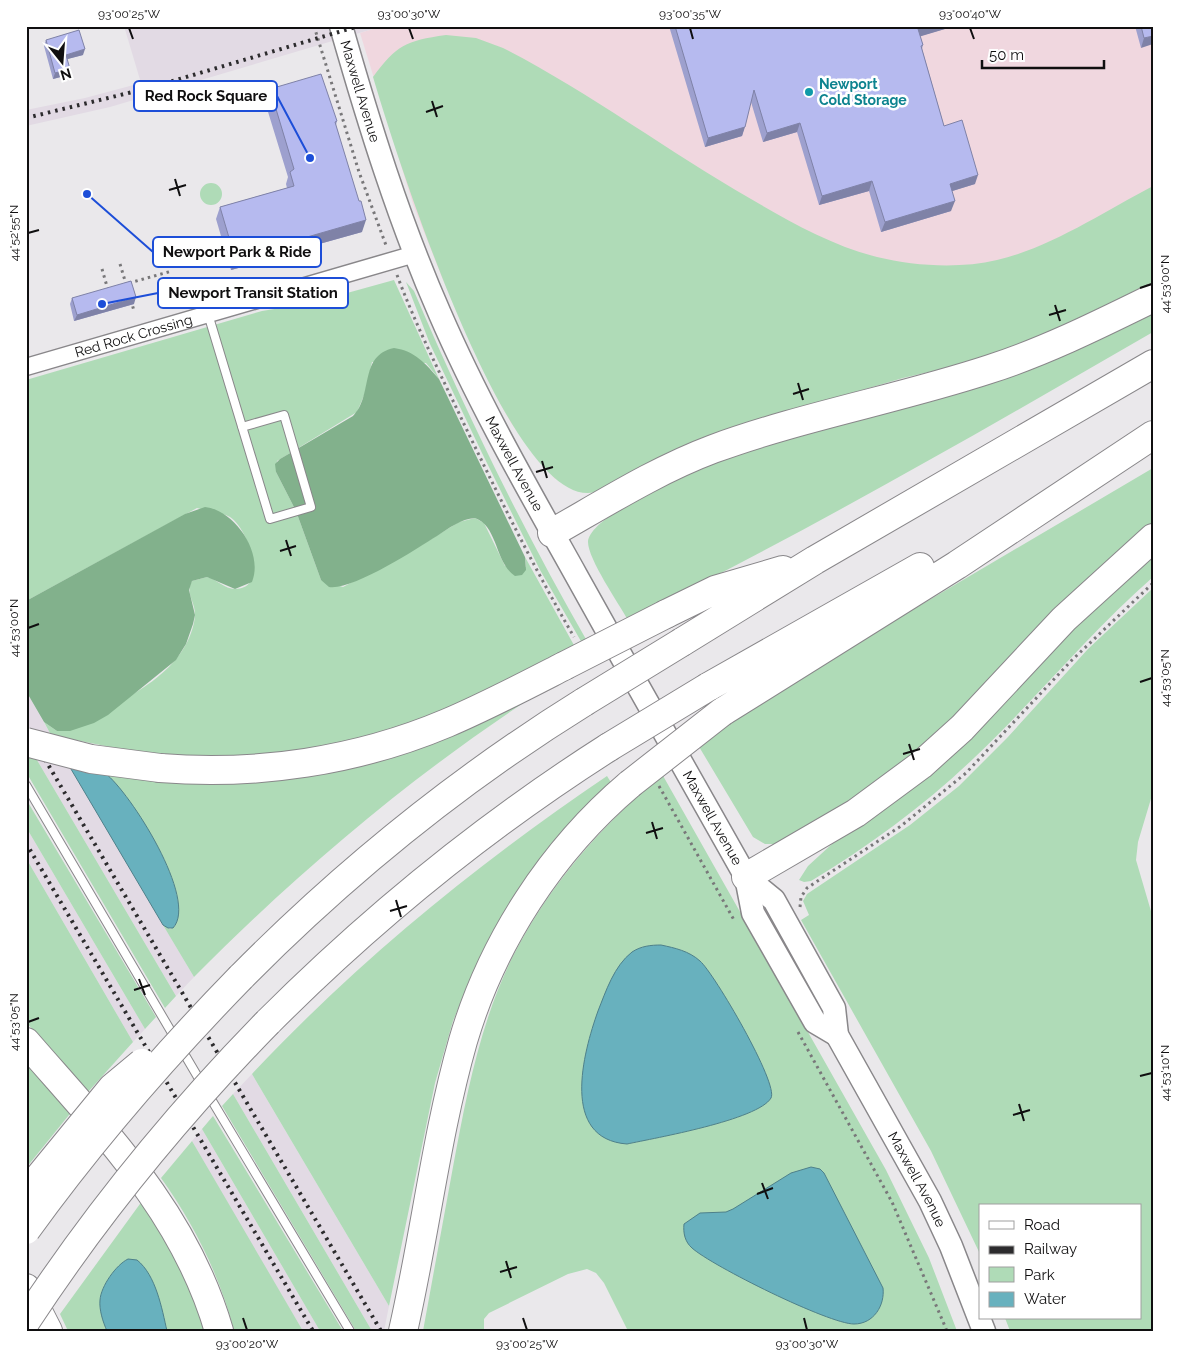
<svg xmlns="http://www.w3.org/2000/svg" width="1179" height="1357" font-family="Raleway,sans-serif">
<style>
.built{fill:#e2dae4}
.industrial{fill:#f0d7df}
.green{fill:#afdbb7}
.forest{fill:#82b18c}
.water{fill:#68b1be;stroke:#4e808a}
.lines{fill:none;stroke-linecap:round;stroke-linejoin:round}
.lane-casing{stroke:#89878a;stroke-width:10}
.street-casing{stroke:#89878a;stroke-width:19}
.secondary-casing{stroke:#89878a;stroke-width:25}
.highway-casing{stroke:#89878a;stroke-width:30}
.path{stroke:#787779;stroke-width:3;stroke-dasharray:2.5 4;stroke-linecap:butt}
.lane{stroke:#fff;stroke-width:8}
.street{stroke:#fff;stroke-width:16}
.secondary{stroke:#fff;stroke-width:22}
.highway{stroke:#fff;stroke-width:28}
.rail{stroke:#2c2b2d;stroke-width:4;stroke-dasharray:2.5 5;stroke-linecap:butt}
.highway-bridge-casing{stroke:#89878a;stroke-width:30;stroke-linecap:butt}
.highway-bridge{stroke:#fff;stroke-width:28}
.wall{fill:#9da0ce}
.shaded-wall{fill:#7f82a7}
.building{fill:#b6baef;stroke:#7f82a7}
.ticks{fill:none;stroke:#100f10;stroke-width:2}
.culture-dot{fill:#0f9aa8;stroke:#fff;stroke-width:2}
.labels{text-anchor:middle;stroke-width:5;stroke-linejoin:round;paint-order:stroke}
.culture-label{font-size:14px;font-weight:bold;fill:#0d838f;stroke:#fff;text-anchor:start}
.street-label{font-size:14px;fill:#100f10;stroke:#fff}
.leader{fill:none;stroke:#1d4ed8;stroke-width:2}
.callout-dot{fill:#1d4ed8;stroke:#fff;stroke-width:2}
.callout{fill:#fff;stroke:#1d4ed8;stroke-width:2}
.callout-label{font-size:15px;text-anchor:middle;font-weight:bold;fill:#100f10}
.neatline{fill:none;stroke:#100f10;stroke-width:2}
.ticks-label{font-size:12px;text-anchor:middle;fill:#100f10}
</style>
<rect width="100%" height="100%" fill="#eae8eb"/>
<path class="built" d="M124 26H326L327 29 337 26H383L110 107 26 126V110L85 98 141 83Z
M26 691 51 735 26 727Z
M34 755 68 764 194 977 176 996Z
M26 827 145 1029 133 1042 26 858Z
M252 1074 389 1306 384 1331H372L233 1094Z
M202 1129 320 1331H303L237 1220 192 1141Z"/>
<path class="industrial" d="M383 26H1153V247L555 479 511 423 495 394 443 280 413 204 360 33Z"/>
<path class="green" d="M446 35 476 38 503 48C589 92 667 151 751 199 790 222 833 246 877 257 914 266 959 269 997 260 1052 247 1103 212 1153 186V287L1101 312 980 360 903 378 732 428C697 441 663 459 629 476 617 482 601 493 588 493 503 494 395 151 373 77 397 45 405 41 446 35Z
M200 194a11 11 0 1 1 22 0a11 11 0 1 1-22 0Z
M394 280 439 379 426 363 372 362 365 393 357 412 277 461 276 472 296 511 321 580 343 587 410 552 459 522 475 518 484 523 505 566 526 567 525 557 575 647 478 698 365 740 243 760 130 751 51 735 44 722 57 731C103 710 173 684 191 633 193 628 195 620 195 614 195 602 185 593 192 581L207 577C216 579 225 589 235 589 271 589 247 527 230 517 221 512 207 511 197 508L26 601V380L262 311 311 303Z
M406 282 414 291C465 411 522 528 587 641L582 643 540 570 482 453 430 344Z
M1153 308V332C980 432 807 532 628 620 619 604 588 559 588 542 589 515 694 471 719 460Z
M1153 468V524L1137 537 931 742 854 800 777 844H765L753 837 698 745 718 731 880 629Z
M1153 554V577C1089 633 1036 699 974 758 925 805 869 846 811 881L804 882 799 880 808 866 832 844 923 779 1068 632Z
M1153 588V792L1138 842 1136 860 1153 918V1331H1010L1005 1318H1140V1206H980V1254L931 1151 801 920 809 915 803 901 807 894 910 825 959 786 1007 738 1088 649Z
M531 698C409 778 296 874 194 977L163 925 170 929 175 926 178 915 177 897 104 772 209 781Z
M26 753 34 755 176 996 165 1008 26 772Z
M662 774 886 1170 929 1258 957 1331H628L604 1283 596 1273 587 1269 568 1274 489 1313 484 1319V1331H423C433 1276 443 1222 453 1167 468 1087 483 1006 525 934 562 870 607 822 662 774Z
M607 776 612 784 541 858 525 880 478 964 465 992 453 1021 435 1083 389 1306 252 1074C360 959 477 864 607 776Z
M26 799 156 1017 145 1029 26 827Z
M26 858 133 1042 88 1092 26 1022Z
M26 1057 73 1110 26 1168Z
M233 1094 372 1331H356L222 1106Z
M213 1116 343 1331H320L202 1129Z
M192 1141 303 1331H234C220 1276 194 1224 161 1178Z
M145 1197 159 1218 210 1331H68L60 1314Z"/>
<path class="forest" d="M394 348C415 351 425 363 439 379L525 557 526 570 522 575 515 576C495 563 498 526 475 518 461 519 449 528 437 536 416 549 352 591 329 587L321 580 296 511 276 472 275 464 280 459 353 416C374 395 358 356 394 348Z
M205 507C234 510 264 552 252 582L235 589 207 577 192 581 189 590 195 615 193 624 186 644 176 660 108 715 94 723 70 731H57L44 722 26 691V601L185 514Z"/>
<path class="water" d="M68 764C79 766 97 767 105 773 130 792 199 900 173 928H168L163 925Z
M661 945C675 948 689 951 700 961 714 973 779 1084 771 1098 758 1120 655 1138 627 1144 560 1139 583 1053 598 1011 606 991 614 966 632 952 641 946 651 945 661 945Z
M811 1167 820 1169 824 1173 883 1288C885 1305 874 1324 854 1324 829 1324 712 1266 692 1248 685 1242 683 1233 684 1224L700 1213 726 1212 733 1209 791 1173Z
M128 1259 137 1260C156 1275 162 1309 167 1331H107C103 1322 99 1310 100 1300 101 1286 116 1265 128 1259Z"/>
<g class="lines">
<g class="lane-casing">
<path id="lane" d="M208 314 270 519 311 507 284 415 242 427
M26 785 202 1084
M208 1094 350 1331"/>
</g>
<g class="street-casing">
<g id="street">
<path id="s1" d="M26 367 415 254"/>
</g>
</g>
<g class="secondary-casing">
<g id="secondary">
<path id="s2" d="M341 26C369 124 399 221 440 314 479 404 528 489 576 575 632 676 689 776 746 877L753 913 815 1022 837 1035"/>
<path id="s3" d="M746 877 774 900 834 1008 837 1035 930 1201 951 1246 984 1331"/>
</g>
</g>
<g class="highway-casing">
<path id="highway" d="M552 533C605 503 657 470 713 449 803 416 899 399 990 369 1046 351 1100 324 1153 298
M666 614 715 590 783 570
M682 642 815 560 1153 364
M708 687 920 567
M722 712 957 565 1153 435
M160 768C257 776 357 761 447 723 487 706 525 686 564 666
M746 877 856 813 921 765 962 728 1064 619 1153 538
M241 977C344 873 460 779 584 702
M268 1022C372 918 485 826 609 747
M26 1042C104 1132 185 1213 219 1331
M26 1288 48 1331
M403 1331C425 1235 436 1136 463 1041 492 942 552 850 630 784"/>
</g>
<path class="path" d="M314 26 359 172 387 248
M120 264 126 284
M102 269 108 290
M397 275C416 326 441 375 464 424 499 497 534 568 574 637
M129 283 172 271
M131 300 134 311
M659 786 734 920
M800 907 801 897 807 888 901 826 966 773 1072 660 1153 583
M798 1032 892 1202 947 1331"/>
<use href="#lane" class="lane"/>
<use href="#street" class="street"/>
<use href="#secondary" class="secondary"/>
<use href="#highway" class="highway"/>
<path class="rail" d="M26 118 149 88 359 26
M26 727 381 1331
M26 843 313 1331"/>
<g class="highway-bridge-casing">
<path id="highway-bridge" d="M564 666 666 614
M584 702 682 642
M26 742 91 759 160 768
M609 747 708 687
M630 784 722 712
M26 1193 112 1088 142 1063
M26 1230C91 1140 164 1056 241 977
M26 1321C97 1213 178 1114 268 1022"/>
</g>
<use href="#highway-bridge" class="highway-bridge"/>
</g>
<path class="wall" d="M669 26H955L920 36 923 45 922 49 944 126 975 184 952 191 951 211 881 232 869 191 819 205 797 132 763 142 751 102 742 136 705 147Z
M1135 26H1153L1141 48Z
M46 40 83 55 67 59 68 75 53 79 44 46Z
M270 89 337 121 336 125 362 232 280 255 279 259 257 265V263L231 270 216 219 220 207 287 188 286 184 288 177 265 102Z
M72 298 134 304 74 321 70 304Z"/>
<path class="shaded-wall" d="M927 26H955L915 38 918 29Z
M1153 36V44L1141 48 1144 38Z
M85 49 83 55 64 60 66 55Z
M70 69 68 75 53 79 55 73Z
M800 123 797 132 763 142 767 133Z
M745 127 742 136 705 147 708 138Z
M978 175 975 184 946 193 950 184Z
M872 181 869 191 819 205 822 196Z
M955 201 951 211 881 232 885 222Z
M366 220 362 232 280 255 279 259 257 265 262 253 283 244Z
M261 251 257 263 231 270 235 258Z
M136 297 134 304 74 321 77 315Z"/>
<path class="building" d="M675 26H927L918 29 923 45 921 46 944 126 962 120 978 175 950 184 955 201 885 222 872 181 822 196 800 123 767 133 754 90 745 127 708 138Z
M1141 26H1153V36L1144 38Z
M79 30 85 49 66 55 70 69 55 73 46 40Z
M321 74 337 121 335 122 359 201H361L366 220 283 244V246L262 253 261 251 235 258 220 207 294 186 290 172 294 169 270 89Z
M131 281 136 297 77 315 72 298Z"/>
<path class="ticks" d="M129 28 133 39M409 28 413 39M690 28 693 39M970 28 974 39M432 101 437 117M426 112 443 106M175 179 180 196M169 190 186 185M28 233 39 230M1140 288 1152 284M1055 305 1060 321M1049 315 1066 310M798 383 803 400M793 394 809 389M542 461 547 478M536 472 553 467M286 540 291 556M280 551 296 546M28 628 39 624M1140 682 1152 678M909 744 914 760M903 754 920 749M652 822 657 839M646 833 663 828M396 900 401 917M390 911 407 906M139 979 145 995M134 990 150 985M28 1022 39 1018M1140 1076 1152 1073M1019 1104 1024 1121M1013 1115 1030 1110M762 1183 768 1199M757 1194 773 1188M506 1261 511 1278M500 1272 517 1267M243 1318 247 1330M523 1318 527 1330M804 1318 807 1330"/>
<circle class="culture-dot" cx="809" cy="92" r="5"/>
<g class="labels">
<g class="culture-label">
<text x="819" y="89">Newport<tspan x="819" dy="16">Cold Storage</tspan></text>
</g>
<g class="street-label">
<text dy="5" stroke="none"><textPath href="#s2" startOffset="68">Maxwell Avenue</textPath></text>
<text dy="5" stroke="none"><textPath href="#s1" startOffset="112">Red Rock Crossing</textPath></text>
<text dy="5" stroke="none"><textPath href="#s2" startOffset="472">Maxwell Avenue</textPath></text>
<text dy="5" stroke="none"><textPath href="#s2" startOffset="878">Maxwell Avenue</textPath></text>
<text dy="5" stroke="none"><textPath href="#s3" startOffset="352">Maxwell Avenue</textPath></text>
</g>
</g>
<path class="leader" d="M310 158L277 96M87 194L153 252M102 304L158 293"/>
<g class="callout-dot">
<circle cx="310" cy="158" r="5"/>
<circle cx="87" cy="194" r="5"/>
<circle cx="102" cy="304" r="5"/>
</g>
<g class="callout">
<rect x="134" y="81" width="143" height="30" rx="5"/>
<rect x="153" y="237" width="168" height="30" rx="5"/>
<rect x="158" y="278" width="190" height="30" rx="5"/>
</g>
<g class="callout-label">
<text x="206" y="101">Red Rock Square</text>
<text x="237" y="257">Newport Park &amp; Ride</text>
<text x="253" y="298">Newport Transit Station</text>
</g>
<rect width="1179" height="1357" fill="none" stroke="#ffffff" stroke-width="55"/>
<rect x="979" y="1204" width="162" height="115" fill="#ffffff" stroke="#9f9f9f"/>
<rect x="989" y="1221" width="25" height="8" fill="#ffffff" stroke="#9f9f9f"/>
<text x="1024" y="1230" font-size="15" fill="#100f10">Road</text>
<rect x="989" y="1246" width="25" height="8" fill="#2c2b2d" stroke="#9f9f9f"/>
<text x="1024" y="1254" font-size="15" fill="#100f10">Railway</text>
<rect x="989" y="1267" width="25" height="15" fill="#afdbb7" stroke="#9f9f9f"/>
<text x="1024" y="1280" font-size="15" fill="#100f10">Park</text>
<rect x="989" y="1292" width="25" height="15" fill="#68b1be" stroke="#9f9f9f"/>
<text x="1024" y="1304" font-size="15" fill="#100f10">Water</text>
<g transform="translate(62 62) rotate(163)" stroke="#ffffff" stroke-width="4" paint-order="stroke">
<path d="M0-4L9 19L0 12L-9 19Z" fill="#100f10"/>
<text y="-8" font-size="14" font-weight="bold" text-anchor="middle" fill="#100f10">N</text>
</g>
<path d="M982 60v8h122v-8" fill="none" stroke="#100f10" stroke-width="2.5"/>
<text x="989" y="60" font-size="15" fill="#100f10" stroke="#ffffff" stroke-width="4" paint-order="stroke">50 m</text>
<rect x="28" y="28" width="1124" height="1302" class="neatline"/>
<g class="ticks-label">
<text x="129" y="18">93°00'25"W</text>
<text x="409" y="18">93°00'30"W</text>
<text x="690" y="18">93°00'35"W</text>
<text x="970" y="18">93°00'40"W</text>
<text transform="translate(14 233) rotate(-90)" y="4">44°52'55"N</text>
<text transform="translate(1165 284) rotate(-90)" y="4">44°53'00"N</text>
<text transform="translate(14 628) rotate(-90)" y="4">44°53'00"N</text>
<text transform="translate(1165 678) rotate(-90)" y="4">44°53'05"N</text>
<text transform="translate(14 1022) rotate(-90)" y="4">44°53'05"N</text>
<text transform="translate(1165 1073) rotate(-90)" y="4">44°53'10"N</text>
<text x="247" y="1348">93°00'20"W</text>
<text x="527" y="1348">93°00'25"W</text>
<text x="807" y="1348">93°00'30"W</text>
</g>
</svg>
